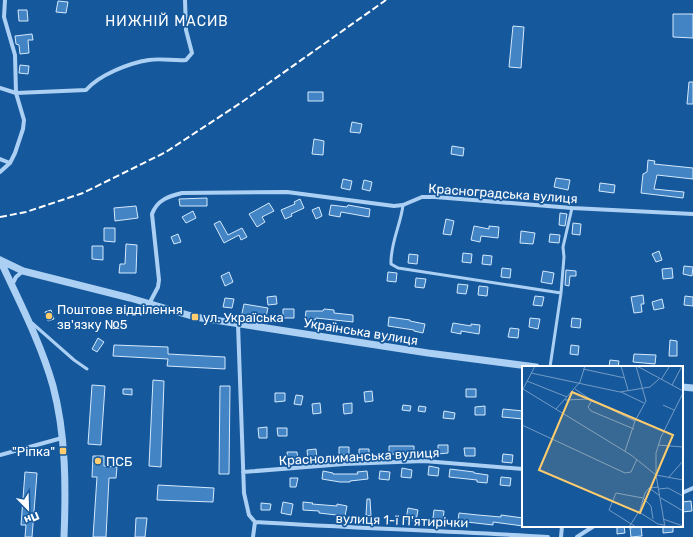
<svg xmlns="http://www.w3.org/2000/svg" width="693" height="537" font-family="Rubik,sans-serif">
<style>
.building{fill:#4384c4;stroke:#d4e9fd}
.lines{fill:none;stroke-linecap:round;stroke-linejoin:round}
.service{stroke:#acd0f3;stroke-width:3}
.minor{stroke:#acd0f3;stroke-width:4}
.tertiary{stroke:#acd0f3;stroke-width:7}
.rail{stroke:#fff;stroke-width:2;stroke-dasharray:7 3;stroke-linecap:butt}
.poi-dot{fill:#ffcd6d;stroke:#16589c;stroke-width:1.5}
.labels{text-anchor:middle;stroke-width:3.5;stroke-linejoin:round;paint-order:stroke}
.street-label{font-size:13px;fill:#fff;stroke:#16589c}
.poi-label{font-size:13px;fill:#fff;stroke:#16589c;text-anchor:start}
.neighbourhood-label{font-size:14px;letter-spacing:1px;fill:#fff;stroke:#16589c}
.inset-road{fill:none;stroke:#739bc4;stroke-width:1}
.view{fill:#ffcd6d;fill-opacity:0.15;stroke:#ffcd6d;stroke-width:2}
.inset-edge{fill:none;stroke:#fff;stroke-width:2}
</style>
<rect width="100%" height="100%" fill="#16589c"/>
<path class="building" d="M58 1 68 2 66 13 56 12Z
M18 10H27L28 21H19Z
M673 14H693V38L673 37Z
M513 26 524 27 521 68 509 67Z
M32 34 33 40H28L29 53 20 54 19 45 16 44 15 36Z
M20 65 29 66 28 74 19 73Z
M689 82H693V104H687Z
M308 92H323V101H308Z
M352 122 362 124 360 133 350 132Z
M314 139 324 141 323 155 312 154Z
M452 146 464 148 463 156 451 154Z
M648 160 655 161 654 164 693 168V179L657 175 654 189 684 192 683 198 641 193 643 174 647 172Z
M556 178 570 180 568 190 554 187Z
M343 179 352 181 350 190 341 188Z
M364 180 372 182 370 191 362 189Z
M600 183 615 185 614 193 599 191Z
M207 198V206H180L179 199Z
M300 199 304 208 291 214 292 216 285 219 281 210 295 204 294 202Z
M269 203 274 211 262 217 265 222 257 227 249 214Z
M331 205 347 207 348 205 370 209 369 217 341 212 340 217 329 215Z
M136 206 138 218 115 221 114 208Z
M319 207 322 216 316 219 312 210Z
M193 211 196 218 186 223 182 217Z
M560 213 567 214 565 226 559 225Z
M446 219 454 221 451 235 443 234Z
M220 221 228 235 242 228 247 237 241 240 239 235 224 243 214 224Z
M573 223 581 224 580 235 572 234Z
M474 226 489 229V226L499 227 498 238 481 236 480 242 471 240Z
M104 228H115V242L104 241Z
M521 231 535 233 533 244 520 243Z
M178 234 181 242 174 244 171 237Z
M550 234 560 235 559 243 549 242Z
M126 244 137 245 136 273H119L120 264H125Z
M92 246H103V260L92 259Z
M659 251 662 260 656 262 652 254Z
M463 253 472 254 471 263 462 262Z
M409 254 418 255 417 264 408 263Z
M483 255 492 256 491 265 482 264Z
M684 266 693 267 692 276 683 274Z
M502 268 511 269 510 278 501 277Z
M672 268 673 278 663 279 662 269Z
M566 270 576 271V276H570L569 286 565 285Z
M543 271 554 273 552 284 541 282Z
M229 272 233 282 225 286 221 276Z
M388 272 397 273 396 282 387 281Z
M416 278 426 279 424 288 415 287Z
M458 284 468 285 466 294 457 293Z
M479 286 488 287 487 296 478 295Z
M643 295 644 304H641L642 312 634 313 631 297Z
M276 296 277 304 268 305 267 297Z
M535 296 544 297 542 306 533 305Z
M685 296 693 297V306L684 305Z
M225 298 234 299 232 308 223 307Z
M662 299 664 308 654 310 652 302Z
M244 304 268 308 266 317 259 315 257 321 241 318Z
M283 309H294V318H283Z
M324 309 334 310V313L353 315V322L316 318 315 320H305L306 311H323Z
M51 310 54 319 48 321 45 312Z
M389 317 410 320V321L425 324 423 333 414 331V330L388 326Z
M530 318 540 319 538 329 529 327Z
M572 318 581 319 580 328 571 327Z
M453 323 471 326V324L480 325 479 334 461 331V334L451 332Z
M510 328 519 329 518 338 508 337Z
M98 338 104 342 97 352 92 349Z
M670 340 677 341V356H669Z
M114 345 168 347V354L225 357V369L167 366 168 359 113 356Z
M571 345 579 346 578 355 570 354Z
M634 354 656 355 655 364 633 362Z
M610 360 619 361 618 367H609Z
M153 380 164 381 161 467 149 466Z
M92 385 105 386 101 445 88 444Z
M220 386H230L229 474H219Z
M123 389H132V395L123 394Z
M466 389H476V397H466Z
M372 391 373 401 365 402 364 392Z
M275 393H285V401L275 402Z
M296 395 303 396 301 405 294 404Z
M320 403 321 413 313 414 312 404Z
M352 403V413L344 414 343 404Z
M403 405 411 406 410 411 402 410Z
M419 406 426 407 425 412 418 411Z
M485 406V415H475V407Z
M503 409 523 411V419L502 417Z
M444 411 455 413 454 419 443 418Z
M267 427V438H259L258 428Z
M277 428H287V436H278Z
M438 445H448V453L438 454Z
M389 446H414V455L389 454Z
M339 447H349V455H339Z
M464 448H475V456H465Z
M316 449 317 459 308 460 307 450Z
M359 449H369V457H359Z
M287 452H297L298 460H288Z
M503 454 513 455 512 463 502 462Z
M93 456H104V466L117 467 116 478H109L106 537H93L97 477H92Z
M429 466 439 468 438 476 428 475Z
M402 468 412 470 411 478 401 477Z
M450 469 474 472V473L488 475 487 483 477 482V480L449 477Z
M323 471 333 473V474H358L357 472 367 471 368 479 350 481V482H340L322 479Z
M380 471 390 472 389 480 379 479Z
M25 472 37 473 32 537H25L26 525H21Z
M501 477 511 478 510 486 500 485Z
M290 478H298L296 487H290Z
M158 485 214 488 213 502 157 500Z
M367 499H370L371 516 366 515Z
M691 501 692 511 682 512V502Z
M283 502 293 504 291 515 281 513Z
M303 502 313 503 312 504 337 506V504L347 506 345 516 319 513V511L303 510Z
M261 503 271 504 270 510H261Z
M408 508 418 510 416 521 406 519Z
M434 510 444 511 443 520 433 518Z
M459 513 478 515 501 517V515L523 518V526L493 522V525L458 521Z
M136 518H147L145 537H135Z
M617 526H624L625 533 617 534Z
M641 526 642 536 631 537 630 528Z
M663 526H673V532L663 533Z"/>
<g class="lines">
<path class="service" d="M403 205C401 224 390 244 391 264L398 268 561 293
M32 323 74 360 87 369
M550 367 561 293 564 257 563 247 572 208"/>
<path class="minor" d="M0 88 16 93 86 90C99 75 129 63 149 60 161 58 174 61 186 60L192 53 186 30 185 0
M0 159 10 163
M0 172 10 163 15 153 23 129 24 120 16 93 15 55 4 17 5 0
M12 285 16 277 23 271
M149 304 158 287 159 280 152 214C157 200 169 196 182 193L287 192 394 206 403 205 422 197H435L572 208 693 214
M238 324 244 493 249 515 255 522 253 537
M0 455 62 438
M243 472 344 464 424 461 523 469
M682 493 693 488
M255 522C352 528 450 531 548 537
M561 537 562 526
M577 537 594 526"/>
<path class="tertiary" d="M0 260 23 271 130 298 195 317 428 353 536 367
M0 260C19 301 41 343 53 386 66 435 66 487 64 537
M682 387 693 388"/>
<path class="rail" d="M0 217 26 212 83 193 166 152 242 102 386 0"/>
</g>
<g class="poi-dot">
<circle cx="49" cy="316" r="4"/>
<rect x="191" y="313" width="8" height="8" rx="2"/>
<rect x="59" y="447" width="8" height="8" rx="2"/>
<circle cx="98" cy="461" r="4"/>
</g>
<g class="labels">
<g class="street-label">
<text transform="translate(503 193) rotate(4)" y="5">Красноградська вулиця</text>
<text transform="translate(361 331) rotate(9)" y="5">Українська вулиця</text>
<text transform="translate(359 456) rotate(-3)" y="5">Краснолиманська вулиця</text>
<text transform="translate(402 520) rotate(2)" y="5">вулиця 1-ї П'ятирічки</text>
</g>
<g class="poi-label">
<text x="57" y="314">Поштове відділення<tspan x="57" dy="15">зв'язку №5</tspan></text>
<text x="203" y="322">ул. Україська</text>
<text x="55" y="456" text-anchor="end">"Ріпка"</text>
<text x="106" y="466">ПСБ</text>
</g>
<g class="neighbourhood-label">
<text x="167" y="26">НИЖНІЙ МАСИВ</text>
</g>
</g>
<g transform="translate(522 366)">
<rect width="161" height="161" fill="#16589c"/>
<path class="inset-road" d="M99 0 106 24M115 0 161 25M61 3 103 12M9 7 98 26 128 21 137 13M139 14 147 1 145 0M5 15 45 31M150 19 160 0M1 23 109 89 134 109 161 114M53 23 68 33 113 55M0 25 13 0M99 26 122 37M43 34 67 33M70 34 66 41 69 45 112 63M141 39 152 44M34 43 58 16 63 0M0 59 103 107 109 106 115 93M136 79 161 81M103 85 113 55 124 35 114 0M147 111 161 95M127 122 138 130M137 123 146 122 161 130M139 132 161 145M117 146 136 158 142 159M141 153 161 160M107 161 118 144 123 127 127 122 137 121M114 161 87 144 94 127 121 132 129 140 131 153M143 161 134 109V87L139 71 161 27"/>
<path class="view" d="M50 26 151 69 118 147 17 104Z"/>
<rect width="161" height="161" class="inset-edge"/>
</g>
<g transform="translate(28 509) rotate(157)" stroke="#16589c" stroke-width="3" paint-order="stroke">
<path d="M0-3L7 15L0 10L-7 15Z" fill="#ffffff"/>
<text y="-6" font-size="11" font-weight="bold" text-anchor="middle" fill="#ffffff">Пн</text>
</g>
</svg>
